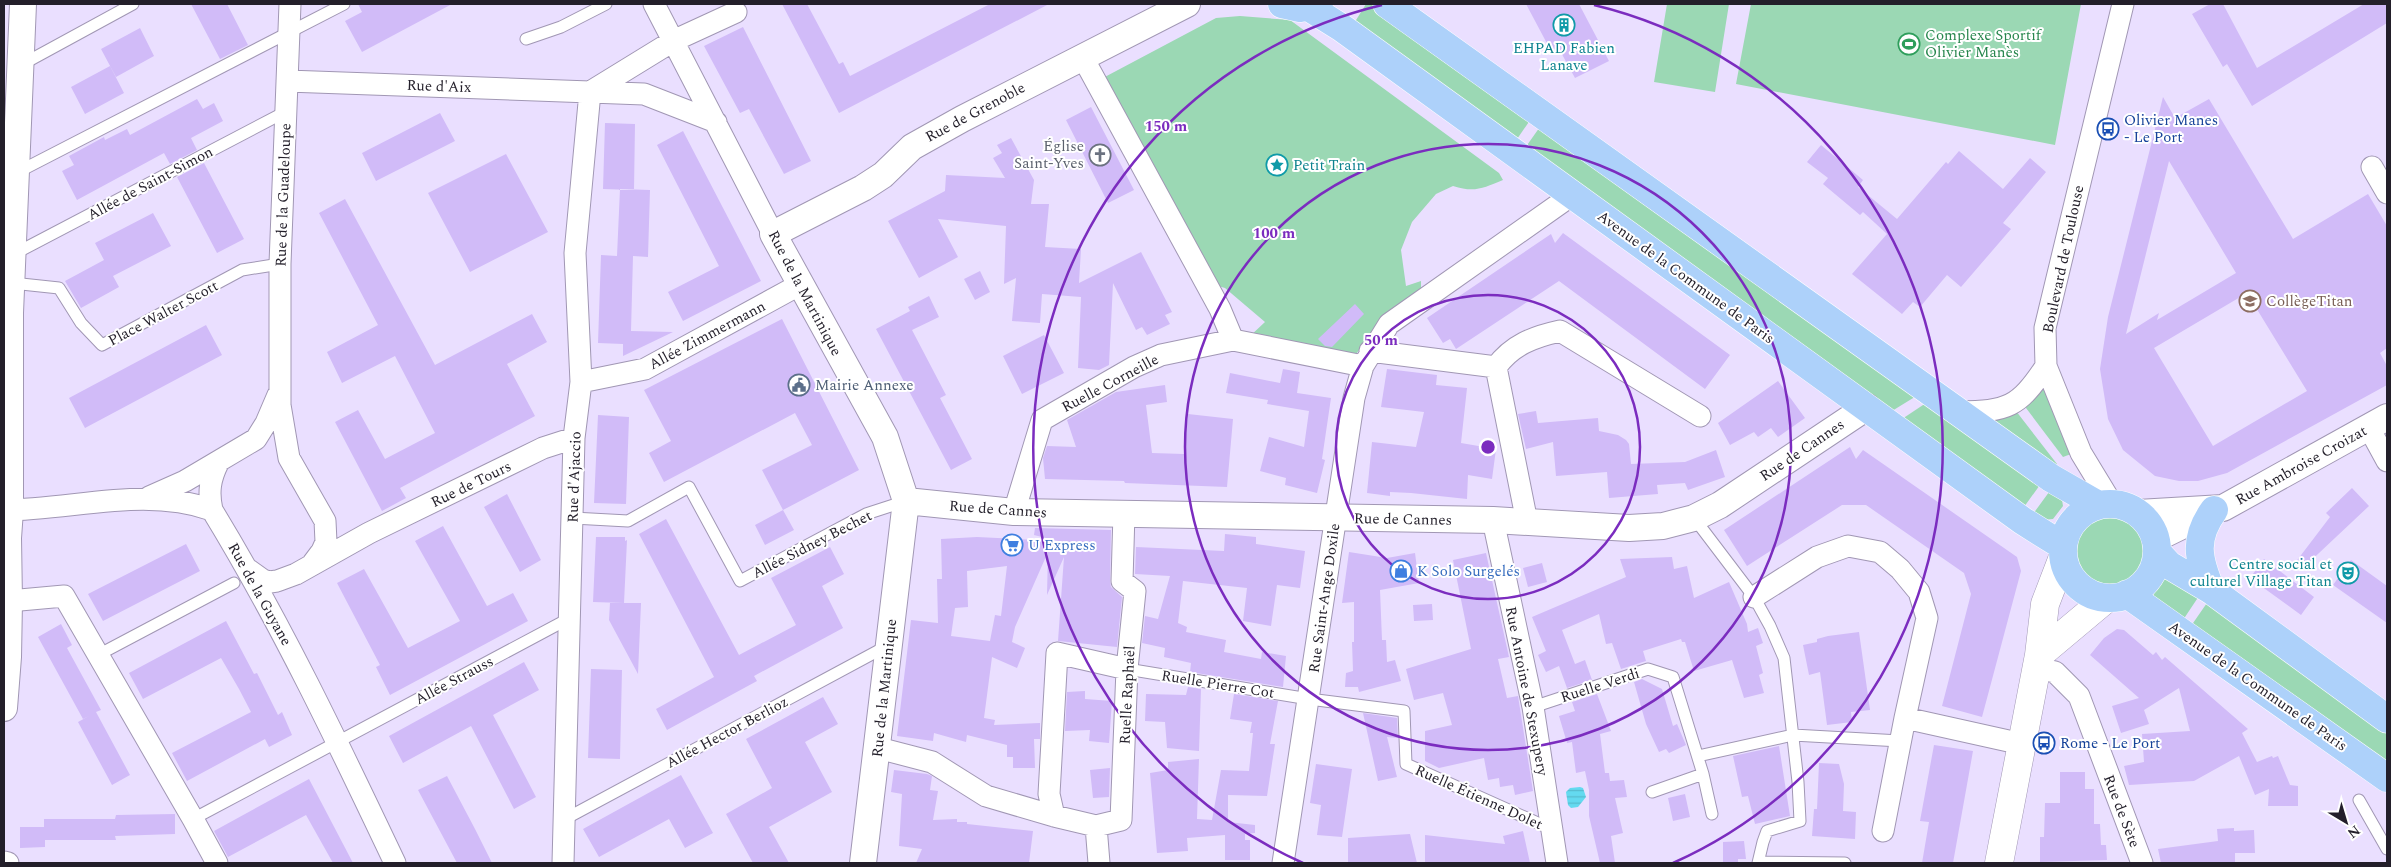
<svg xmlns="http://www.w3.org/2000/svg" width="2391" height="867" font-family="Spectral,serif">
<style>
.green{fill:#9bd8b4}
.water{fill:url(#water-rules)}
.building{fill:#d1bbf8;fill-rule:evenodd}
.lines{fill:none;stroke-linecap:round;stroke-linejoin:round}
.service-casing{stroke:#a197b4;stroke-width:13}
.minor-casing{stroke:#a197b4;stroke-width:23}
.tertiary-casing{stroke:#a197b4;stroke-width:28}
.secondary-casing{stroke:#a197b4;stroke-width:29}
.primary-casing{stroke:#fff;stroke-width:29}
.service{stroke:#fff;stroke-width:11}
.minor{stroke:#fff;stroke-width:21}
.tertiary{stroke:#fff;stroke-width:26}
.secondary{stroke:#fff;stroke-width:28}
.primary{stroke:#add1fa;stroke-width:28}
.ring{fill:none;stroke:#7b2cbf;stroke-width:2.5}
.labels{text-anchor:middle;stroke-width:4;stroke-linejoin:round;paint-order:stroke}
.leisure-label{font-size:15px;fill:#27864d;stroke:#fff;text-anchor:start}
.culture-label{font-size:15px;fill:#0d838f;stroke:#fff}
.street-label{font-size:15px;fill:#231f2a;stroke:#fff}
.transit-label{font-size:15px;fill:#164399;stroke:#fff;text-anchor:start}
.worship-label{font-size:15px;fill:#5b616d;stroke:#fff;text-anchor:end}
.education-label{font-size:15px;fill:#785e54;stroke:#fff;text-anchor:start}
.service-label{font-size:15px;fill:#4e5e75;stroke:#fff;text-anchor:start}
.shop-label{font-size:15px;fill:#366cbe;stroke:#fff;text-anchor:start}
.centre{fill:#7b2cbf;stroke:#fff;stroke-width:2.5}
.ring-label{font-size:15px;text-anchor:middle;font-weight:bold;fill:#7b2cbf;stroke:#fff;stroke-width:4;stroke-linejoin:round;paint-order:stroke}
</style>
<defs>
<pattern id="water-rules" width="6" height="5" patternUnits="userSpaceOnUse" patternTransform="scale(1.25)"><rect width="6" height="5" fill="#64daf0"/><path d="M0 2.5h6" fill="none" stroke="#56bbce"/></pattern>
</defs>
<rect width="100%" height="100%" fill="#eadfff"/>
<path class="green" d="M1366 4H1377L1533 116 1515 142 1353 25Z
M1667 4H1729L1715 92 1654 82Z
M1751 4H2081L2055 145 1736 84Z
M1240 16 1290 20 1499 173 1503 180C1483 188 1475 193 1453 186L1436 194 1412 222 1401 250 1406 286 1421 281V292L1384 319 1356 354 1249 337 1265 322 1225 288 1218 286 1101 79 1216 18Z
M1542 124 1918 395 1892 411 1525 148Z
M2037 388H2045L2071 454 2063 457 2023 404Z
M1929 401 2042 482 2024 507 1902 419Z
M2016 411 2057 464 2052 471 1990 420Z
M2052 488 2061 494 2063 506 2053 519 2041 520 2033 514Z
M2072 551a37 37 0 1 1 74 0a37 37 0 1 1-74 0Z
M2164 570 2199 596 2183 620 2154 601 2153 587Z
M2209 600 2387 729V767L2191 626Z"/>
<path class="water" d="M1580 787 1583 788 1586 797 1578 807 1571 808 1568 805 1566 792 1570 788Z"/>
<path class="building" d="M191 4H227L248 45 220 59Z
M358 4H452L362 52 345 21 362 12Z
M782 4H807L839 64 843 62 850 76 990 4H1049L839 113Z
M1526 4H1579L1609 61 1575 78 1558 47 1551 51Z
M2210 4H2223L2257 68 2364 4H2387V23L2252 106 2227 64 2223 67 2192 14Z
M743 27 811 161 784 174 749 109 740 113 704 46Z
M140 28 154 56 116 77 101 49Z
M110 66 124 93 85 114 71 87Z
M2163 97 2175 118 2209 99 2293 239 2368 194 2387 226V348L2380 353 2387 366V385L2227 473 2198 481H2179L2155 476 2123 450 2108 419 2100 369 2108 317ZM2169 161 2236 273 2157 320 2159 313 2126 334ZM2247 293 2307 391 2213 446 2154 348Z
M197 99 203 109 214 103 223 121 191 138 197 150 170 164 164 153 77 200 62 171 74 165 69 156 104 137 105 140 127 129 130 135Z
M1091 107 1134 190 1108 203 1066 120Z
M440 113 455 141 376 181 362 153Z
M605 123 635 124 634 190 603 189Z
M683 131 761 281 683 321 668 292 719 266 657 145Z
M1011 138 1034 180 1031 204H1049L1045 247 1081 249 1079 283 1141 252 1172 312 1165 315 1170 324 1147 335 1142 327 1136 330 1113 283 1109 365 1099 370 1078 368 1081 297 1042 294 1040 323 1012 321 1016 278 1004 284 1006 226 938 219 958 257 919 278 888 221 945 191 946 175 1005 178 993 158 1002 153 997 145Z
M1821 145 1863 180 1858 187 1897 219 1946 162 1948 164 1959 151 2003 189 2030 158 2046 172 2003 223 2011 229 1961 287 1947 275 1920 307 1913 302 1902 314 1852 274 1887 234 1863 212 1860 215 1823 184 1828 178 1807 162Z
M506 154 548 232 470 272 428 193Z
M204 163 244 239 217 253 177 177Z
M620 189 650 190 648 257 633 256 631 331 673 332 623 356V344L598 343 601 255 617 256Z
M345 199 435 365 532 314 547 342 507 364 535 416 400 488 406 498 382 511 335 422 358 410 385 459 435 433 395 356 342 383 327 352 378 325 319 213Z
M153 213 171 246 113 276 119 287 81 308 65 281 104 260 95 243Z
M1563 233 1730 355 1705 389 1559 281 1456 349 1450 339 1443 343 1427 318 1551 234 1555 243Z
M980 271 990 292 975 300 964 279Z
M929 296 939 317 912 330 946 395 940 398 972 459 951 470 876 329 910 311 908 307Z
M1355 304 1364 314 1332 347 1325 346 1318 339Z
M782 319 859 470 783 510 794 530 765 545 755 525 783 510 762 470 812 445 795 413 664 482 649 453 671 441 644 390Z
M206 325 222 355 85 428 69 398Z
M1044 335 1064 373 1022 394 1003 356Z
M1283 369 1300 372 1297 393 1331 398 1322 459 1325 460 1317 493 1285 485 1286 478 1260 471 1269 437 1304 447 1309 411 1267 404 1268 400 1226 393 1230 373 1280 383Z
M1387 369 1437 375 1436 385 1467 388 1461 443 1496 449 1492 479 1468 475 1467 499 1411 493 1390 492V496L1367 493 1372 442 1416 447 1424 412 1381 407Z
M1778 381 1805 418 1778 437 1771 428 1758 437 1754 432 1730 445 1718 423Z
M1165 385 1167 402 1146 405 1152 453 1184 454 1188 414 1233 419 1227 487 1125 483 1124 481 1045 479 1043 458 1047 446 1076 447 1067 420 1116 392Z
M1536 411 1538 423 1598 418 1599 431 1618 435 1626 440 1629 444 1631 464 1685 462 1716 450 1725 477 1688 490 1685 483 1657 485 1658 494 1609 498 1607 472 1556 476 1553 442 1526 449 1518 414Z
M598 415 629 417 626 504 594 503Z
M1850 447 1856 459 1863 450 2017 557 2021 571 1982 717 1942 706 1971 594 1964 573 1866 505H1842L1747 566 1724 530Z
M2352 488 2369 506 2302 569 2295 563 2330 517 2326 513Z
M507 494 541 560 520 572 484 507Z
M666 519 739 655 796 625 771 578 830 547 844 574 822 586 843 628 754 676 757 681 667 730 656 709 714 677 639 534Z
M443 526 487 606 513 593 528 621 390 695 376 667 380 665 337 583 364 569 408 648 433 635 460 621 415 541Z
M1035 528 1111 530 1110 581 1111 587 1122 597 1117 647 1058 641 1064 557 1047 595 1048 552 1015 627 1012 642 1025 648 1017 668 992 657 984 718 995 720 994 725 1040 723V739H1034L1035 768H1013V757H1007V745L967 735 966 742 934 733 933 741 897 736 911 620 938 623 937 579H942L941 539 977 537 1058 541 1034 535ZM1007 566 1001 616 995 615 990 641 951 636 955 608 968 607 967 571Z
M1225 534 1256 537V544L1305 551 1300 588 1277 585 1271 626 1243 621 1247 588 1183 581 1178 623 1187 627 1186 632 1226 640 1224 652 1261 659 1262 652 1286 656 1283 687 1190 672 1191 663 1164 657 1165 648 1142 643 1145 616 1158 619 1170 576 1135 574 1136 547 1224 551Z
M596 537H625V541L627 540 624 603 593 602Z
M186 544 200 571 103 621 88 594Z
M1349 552 1387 558 1415 553 1419 583 1380 590 1382 640H1386L1387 662 1395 660 1401 681 1359 692 1358 687H1345L1346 673 1353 671 1352 642H1354V602L1342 603Z
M1486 553 1509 657 1498 659 1507 698 1518 696 1533 791 1515 795 1513 785 1500 787 1499 778 1488 780 1484 758 1439 768 1425 761V731L1452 725 1443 693 1414 700 1406 669 1471 649 1453 560Z
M1672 557 1674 569 1687 566 1694 598 1729 582 1747 624 1748 632 1758 628 1763 643 1756 646 1763 673 1759 675 1764 693 1744 698 1732 660 1694 671 1685 642H1682L1681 639 1643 651 1646 661 1621 669 1612 643 1606 644 1599 614 1562 630 1575 664 1585 660 1592 680 1567 688 1559 666 1546 672 1538 655 1546 651 1532 617 1626 577 1620 559Z
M2264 559 2314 597 2301 615 2250 578Z
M2351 560 2387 586V623L2333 585Z
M1542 563 1547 582 1528 587 1523 568Z
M610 603H641L638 674 609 620Z
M1432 604 1433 620 1414 621 1413 605Z
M226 621 254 674 257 673 278 715 282 712 292 735 269 747 265 739 187 781 172 753 251 712 239 689 221 658 143 699 129 673Z
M61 624 72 645 67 648 101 710 96 712 130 775 112 785 78 722 89 716 83 719 38 637Z
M2117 629 2124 630 2153 655 2156 652 2162 660 2165 657 2248 729 2242 733 2257 762 2272 756 2273 758 2278 756 2290 785 2298 786V806H2268L2269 789 2255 795 2239 756 2194 781 2129 785 2124 766 2144 762 2142 734 2190 731 2179 688 2144 710 2149 724 2121 733 2112 706 2139 698 2090 655 2104 638Z
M1859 632 1870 710 1851 712 1852 722 1827 725 1820 672 1809 675 1803 645 1817 642V639L1828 636Z
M524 662 539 690 493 715 536 797 514 809 471 726 403 763 389 736Z
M591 669 622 670 620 759 588 758Z
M1642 679 1662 689 1673 726 1677 724 1686 745 1669 753 1666 749 1659 752 1646 724 1634 682Z
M1188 687 1201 689 1199 751 1167 748 1165 722 1145 721 1146 694 1186 695Z
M1085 691V699L1112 701 1109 743 1089 741 1090 730 1065 731 1067 692Z
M1234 694 1278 701 1270 744H1275L1267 796 1228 795V822L1255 825V833L1245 834V840H1250V860H1225V835L1187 838 1188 851 1157 853 1150 773 1168 770V762L1199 759 1197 819 1212 820 1221 770 1249 771 1253 733H1250L1252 722 1230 719Z
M1597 694 1611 731 1600 734 1605 773H1609L1610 781 1624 780 1627 797 1615 798 1623 833 1611 836 1615 863H1600L1589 816V790L1585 771 1576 773 1572 742 1567 743 1559 716 1575 711 1572 702Z
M823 697 838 724 805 742 832 792 769 827 789 863H753L726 814 772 788 746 739Z
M1363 713 1397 718 1398 738 1387 737 1397 777 1378 781Z
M1934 745 1973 751 1953 863H1922L1929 822 1920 821Z
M1779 746 1790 816 1755 824 1748 796 1742 797 1733 756Z
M1819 763 1839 764 1844 784 1843 811 1856 812 1855 839 1812 836 1814 809H1817Z
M1316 764 1352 769 1342 837 1317 835 1321 805 1310 803Z
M1110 768 1109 797 1093 798 1090 770Z
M894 770 927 774 932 776 930 790 938 791 933 820 957 819V822H967V824L1033 831 1029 863H916L922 849 899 846 902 794 891 792Z
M2060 772H2085V789H2094V824H2100L2101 845H2106L2107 860 2040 862V837H2044L2045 803H2060Z
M681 775 713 833 685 848 669 819 599 857 583 829Z
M447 776 475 829 492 863H457L418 790Z
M309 779 353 863H333L306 815 228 857 214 831Z
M1685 794 1690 817 1673 821 1668 798Z
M175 814V834L115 836 116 840H45V847L20 848V827H44V819H115L116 815Z
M2234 828V831L2254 830 2255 853H2235V863H2161L2158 849 2218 841 2217 829Z
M1523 831 1530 863H1425V835L1505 844 1503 836Z
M1410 834 1417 863H1348V838Z
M1744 841 1746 859H1738V863H1723V842Z"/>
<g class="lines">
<g class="service-casing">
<path id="service" d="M526 39 561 27 606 4
M21 65 133 4
M16 173 344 4
M14 254 287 111
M12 283 59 288 81 323 102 345 242 270 280 264
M573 518 628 521 689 487 740 581 866 514 906 501
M1694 518 1754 597 1770 626 1784 658 1798 782 1800 821 1767 831 1763 842 1758 863
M98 655 234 583
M1127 669 1309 699 1404 711 1406 764 1551 829
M1533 707 1648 669 1673 677 1703 774 1712 814
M1698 756 1793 735 1900 741
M1652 792 1703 774
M2359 800 2387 849
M193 819 570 618
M565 819 887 646
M1759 862 1845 863"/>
</g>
<g class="minor-casing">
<path id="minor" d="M290 4 280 264V405L289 458 325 521 326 542 322 551 313 563
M654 4 773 234
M1082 56 1220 309 1233 340
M287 81 590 92 673 41 736 12
M2372 167 2387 193
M1370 351 1496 367C1512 345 1533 337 1560 331L1700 416
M1496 367 1527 522
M581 382 645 369 799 285
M1958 412C2008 411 2018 408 2046 366
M2369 428 2387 461
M149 497 185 481 256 439 266 423 278 395
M2112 504 2081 453 2046 366 2045 328 2123 4
M4 510C73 510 144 486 212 510 281 623 338 743 395 863
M212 510C208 492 210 479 218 463
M1014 512 1042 420 1134 367 1161 355 1233 340 1363 366
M1493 520 1533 707 1557 863
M249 570 263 580 270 582 277 581 296 574 369 533 543 448 574 438
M1754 597 1817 557 1848 546 1880 552 1900 569 1919 592 1927 618 1905 718 2022 744
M9 601 64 596 193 819 217 863
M2037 668 2055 672 2079 696 2142 863
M878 748 932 762 986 796 1054 816 1096 826
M1054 816 1049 794 1057 653 1127 669
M1883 831 1905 718
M4 862 8 863
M563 863 574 438 581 382 575 253 590 92 644 94 716 122
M1099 863 1096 826 1121 820 1127 669 1135 591 1122 581 1124 513
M1283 863 1354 398 1363 366 1389 324 1572 195"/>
</g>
<g class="tertiary-casing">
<path id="tertiary" d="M906 501 1014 512 1493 520 1629 528 1663 526 1694 518 1720 505 1867 407
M2138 513 2223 508 2387 417
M2155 539 2204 515
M4 708 8 657 9 601 8 538 10 510V313L23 4
M863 863 906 501 885 437 773 234 863 188 883 175 912 147 962 119 1187 4"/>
</g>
<g class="secondary-casing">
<path id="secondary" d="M2039 655 2107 598
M1999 863 2039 655 2045 604 2063 557"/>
</g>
<g class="primary-casing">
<path id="primary" d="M1282 4 1300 8 1319 4
M1387 4 2051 478 2098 505
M1310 8 1342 28 2023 521 2063 546
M2063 551a47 47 0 1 1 94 0a47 47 0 1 1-94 0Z
M2157 552 2169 565 2211 590 2387 719
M2211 590C2198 559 2193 539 2214 510
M2127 594 2387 778"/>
</g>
<use href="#service" class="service"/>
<use href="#minor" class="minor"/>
<use href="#tertiary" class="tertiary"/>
<use href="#secondary" class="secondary"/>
<use href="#primary" class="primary"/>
</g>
<g class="ring">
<circle cx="1488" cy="447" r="152"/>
<circle cx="1488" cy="447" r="303"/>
<path d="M1303 863A455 455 0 0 1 1382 5M1594 5A455 455 0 0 1 1673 863"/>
</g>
<defs>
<g id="building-ring" transform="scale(1.125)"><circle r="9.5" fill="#fff" stroke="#0f9aa8" stroke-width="1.5"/><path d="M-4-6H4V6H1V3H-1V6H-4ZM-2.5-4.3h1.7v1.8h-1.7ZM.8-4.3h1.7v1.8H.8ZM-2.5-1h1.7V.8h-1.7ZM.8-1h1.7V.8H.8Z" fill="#0f9aa8"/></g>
<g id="stadium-ring" transform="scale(1.125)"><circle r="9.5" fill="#fff" stroke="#2e9e5b" stroke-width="1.5"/><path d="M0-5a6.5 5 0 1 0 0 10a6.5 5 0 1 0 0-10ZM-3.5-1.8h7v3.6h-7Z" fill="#2e9e5b"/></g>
<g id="bus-ring" transform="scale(1.125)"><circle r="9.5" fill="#fff" stroke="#1a4fb4" stroke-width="1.5"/><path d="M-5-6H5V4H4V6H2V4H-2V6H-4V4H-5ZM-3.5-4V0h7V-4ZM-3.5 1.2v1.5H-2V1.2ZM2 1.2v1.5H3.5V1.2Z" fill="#1a4fb4"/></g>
<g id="church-ring" transform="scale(1.125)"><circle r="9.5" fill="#fff" stroke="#6b7280" stroke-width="1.5"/><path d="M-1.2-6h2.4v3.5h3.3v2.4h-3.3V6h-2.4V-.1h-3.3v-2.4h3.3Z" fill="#6b7280"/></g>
<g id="sight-ring" transform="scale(1.125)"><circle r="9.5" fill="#fff" stroke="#0f9aa8" stroke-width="1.5"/><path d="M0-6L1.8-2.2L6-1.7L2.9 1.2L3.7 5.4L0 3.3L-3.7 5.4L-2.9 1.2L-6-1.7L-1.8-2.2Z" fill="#0f9aa8"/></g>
<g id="school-ring" transform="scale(1.125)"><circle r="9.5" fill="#fff" stroke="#8d6e63" stroke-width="1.5"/><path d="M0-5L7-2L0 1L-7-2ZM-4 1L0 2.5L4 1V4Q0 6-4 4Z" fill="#8d6e63"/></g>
<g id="civic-ring" transform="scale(1.125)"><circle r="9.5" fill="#fff" stroke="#5c6f8a" stroke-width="1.5"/><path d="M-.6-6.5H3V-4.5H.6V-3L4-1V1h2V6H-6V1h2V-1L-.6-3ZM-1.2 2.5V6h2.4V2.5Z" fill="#5c6f8a"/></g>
<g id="supermarket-ring" transform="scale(1.125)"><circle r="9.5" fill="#fff" stroke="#3f7fe0" stroke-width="1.5"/><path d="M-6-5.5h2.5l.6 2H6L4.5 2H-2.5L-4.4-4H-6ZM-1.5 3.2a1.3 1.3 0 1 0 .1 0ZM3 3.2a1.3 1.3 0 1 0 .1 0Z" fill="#3f7fe0"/></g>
<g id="shop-ring" transform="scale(1.125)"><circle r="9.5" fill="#fff" stroke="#3f7fe0" stroke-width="1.5"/><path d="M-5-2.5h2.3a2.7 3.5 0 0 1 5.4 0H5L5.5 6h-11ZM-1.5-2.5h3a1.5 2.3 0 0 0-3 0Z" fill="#3f7fe0"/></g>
<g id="theatre-ring" transform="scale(1.125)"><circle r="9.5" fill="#fff" stroke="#0f9aa8" stroke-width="1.5"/><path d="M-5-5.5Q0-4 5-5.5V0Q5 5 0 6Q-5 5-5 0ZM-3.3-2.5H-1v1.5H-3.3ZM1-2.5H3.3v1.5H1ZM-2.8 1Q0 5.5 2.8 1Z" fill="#0f9aa8"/></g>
</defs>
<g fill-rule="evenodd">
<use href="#building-ring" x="1564" y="25"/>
<use href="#stadium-ring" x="1909" y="44"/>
<use href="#bus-ring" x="2108" y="129"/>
<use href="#church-ring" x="1100" y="155"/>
<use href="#sight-ring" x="1277" y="165"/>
<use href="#school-ring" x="2250" y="301"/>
<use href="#civic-ring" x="799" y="385"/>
<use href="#supermarket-ring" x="1012" y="545"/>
<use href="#shop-ring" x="1401" y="571"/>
<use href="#theatre-ring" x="2348" y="573"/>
<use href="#bus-ring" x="2044" y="743"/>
</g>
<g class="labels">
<g class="leisure-label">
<text x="1925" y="40">Complexe Sportif<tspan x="1925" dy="17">Olivier Manès</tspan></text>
</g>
<g class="culture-label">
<text x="1564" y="53">EHPAD Fabien<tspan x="1564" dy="17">Lanave</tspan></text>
<text x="1293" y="170" text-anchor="start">Petit Train</text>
<text x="2332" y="569" text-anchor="end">Centre social et<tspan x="2332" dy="17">culturel Village Titan</tspan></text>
</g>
<g class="street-label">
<text transform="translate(439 86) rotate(2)" y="5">Rue d'Aix</text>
<text transform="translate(975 112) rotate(-28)" y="5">Rue de Grenoble</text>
<text transform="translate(150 183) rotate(-28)" y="5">Allée de Saint-Simon</text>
<text transform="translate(283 195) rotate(-88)" y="5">Rue de la Guadeloupe</text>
<text transform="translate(2063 259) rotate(-78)" y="5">Boulevard de Toulouse</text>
<text transform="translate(1686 277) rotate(36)" y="5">Avenue de la Commune de Paris</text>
<text transform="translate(805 293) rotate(62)" y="5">Rue de la Martinique</text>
<text transform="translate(163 313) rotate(-28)" y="5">Place Walter Scott</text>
<text transform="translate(707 335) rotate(-28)" y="5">Allée Zimmermann</text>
<text transform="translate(1110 383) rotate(-28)" y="5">Ruelle Corneille</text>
<text transform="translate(1802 450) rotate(-34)" y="5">Rue de Cannes</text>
<text transform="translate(2301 465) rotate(-29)" y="5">Rue Ambroise Croizat</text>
<text transform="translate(574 477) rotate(-88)" y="5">Rue d'Ajaccio</text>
<text transform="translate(471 484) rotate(-26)" y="5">Rue de Tours</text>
<text transform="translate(998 509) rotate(4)" y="5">Rue de Cannes</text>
<text transform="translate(1403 519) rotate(1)" y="5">Rue de Cannes</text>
<text transform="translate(812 544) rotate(-27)" y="5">Allée Sidney Bechet</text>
<text transform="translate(260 594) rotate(61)" y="5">Rue de la Guyane</text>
<text transform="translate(1324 598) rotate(-82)" y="5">Rue Saint-Ange Doxile</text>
<text transform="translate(454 680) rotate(-28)" y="5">Allée Strauss</text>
<text transform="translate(1218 684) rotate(9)" y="5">Ruelle Pierre Cot</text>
<text transform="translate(1600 685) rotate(-18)" y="5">Ruelle Verdi</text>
<text transform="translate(2258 686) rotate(35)" y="5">Avenue de la Commune de Paris</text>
<text transform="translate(884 688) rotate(-84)" y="5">Rue de la Martinique</text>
<text transform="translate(1527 691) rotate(79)" y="5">Rue Antoine de Stexupery</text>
<text transform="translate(1127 695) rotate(-87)" y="5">Ruelle Raphaël</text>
<text transform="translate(727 732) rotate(-28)" y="5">Allée Hector Berlioz</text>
<text transform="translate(1479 797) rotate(24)" y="5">Ruelle Étienne Dolet</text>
<text transform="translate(2122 811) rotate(69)" y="5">Rue de Sète</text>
</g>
<g class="transit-label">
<text x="2124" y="125">Olivier Manes<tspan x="2124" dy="17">- Le Port</tspan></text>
<text x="2060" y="748">Rome - Le Port</text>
</g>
<g class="worship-label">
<text x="1084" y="151">Église<tspan x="1084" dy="17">Saint-Yves</tspan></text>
</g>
<g class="education-label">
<text x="2266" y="306">CollègeTitan</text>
</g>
<g class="service-label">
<text x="815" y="390">Mairie Annexe</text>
</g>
<g class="shop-label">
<text x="1028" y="550">U Express</text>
<text x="1417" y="576">K Solo Surgelés</text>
</g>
</g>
<circle cx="1488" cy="447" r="8" class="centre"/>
<g class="ring-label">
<text x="1166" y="131">150 m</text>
<text x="1274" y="238">100 m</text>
<text x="1381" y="345">50 m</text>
</g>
<rect width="2391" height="867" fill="none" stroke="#231f2a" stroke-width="10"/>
<g transform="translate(2346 822) rotate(142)" stroke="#ffffff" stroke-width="4" paint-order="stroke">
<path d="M0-4L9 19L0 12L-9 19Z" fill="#231f2a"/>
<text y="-8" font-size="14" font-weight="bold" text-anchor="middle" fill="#231f2a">N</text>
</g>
</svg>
